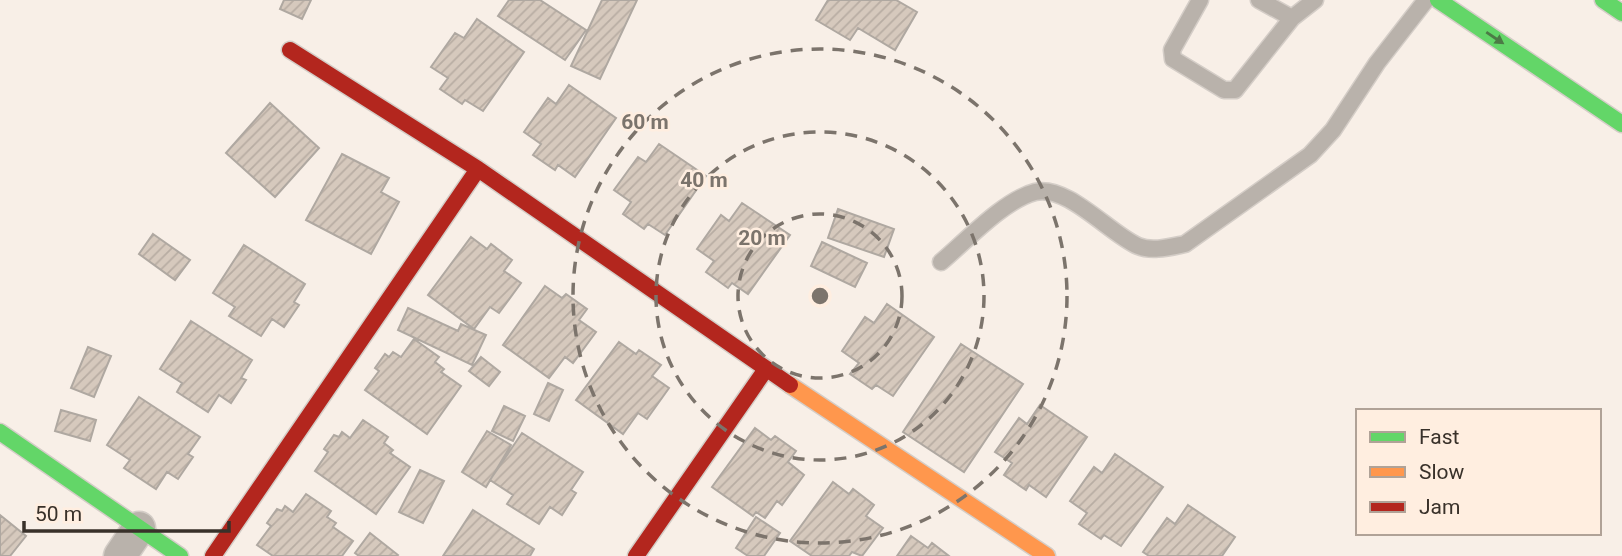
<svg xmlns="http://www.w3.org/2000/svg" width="1622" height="556" font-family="Roboto,sans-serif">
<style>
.building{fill:url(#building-hatch);stroke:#afa8a1;stroke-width:2}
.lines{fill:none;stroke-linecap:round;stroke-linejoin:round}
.lane-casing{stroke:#d4cdc7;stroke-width:19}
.street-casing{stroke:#d4cdc7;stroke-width:35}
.fast-casing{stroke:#d4cdc7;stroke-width:19}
.slow-casing{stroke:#d4cdc7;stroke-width:19}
.jam-casing{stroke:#d4cdc7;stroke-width:19}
.lane{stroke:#b9b2ab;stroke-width:16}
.street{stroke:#b9b2ab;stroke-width:32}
.fast{stroke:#63d668;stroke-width:16}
.slow{stroke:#ff974d;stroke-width:16}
.jam{stroke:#b3261e;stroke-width:16}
.oneway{fill:#4c7b46}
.ring{fill:none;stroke:#7c746c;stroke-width:3.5;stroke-dasharray:12 9}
.centre{fill:#7c746c;stroke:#ffeee0;stroke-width:3.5}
.ring-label{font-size:21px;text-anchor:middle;font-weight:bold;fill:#7c746c;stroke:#ffeee0;stroke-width:5;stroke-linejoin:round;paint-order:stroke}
</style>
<defs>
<pattern id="building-hatch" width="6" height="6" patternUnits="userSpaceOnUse" patternTransform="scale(1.75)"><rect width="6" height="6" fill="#d6c9bd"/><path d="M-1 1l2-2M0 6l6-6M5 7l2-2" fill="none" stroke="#b8ada3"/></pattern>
</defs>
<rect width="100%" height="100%" fill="#f8efe7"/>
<path class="building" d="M284 0H311L302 19 280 9Z
M509 0H540L586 30 565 60 498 16Z
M602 0H637L600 79 571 66Z
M828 0H896L917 12 895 50 858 28 850 40 816 20Z
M477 19 524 52 483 111 465 100 462 104 440 89 448 78 431 67 455 33 464 38Z
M569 85 616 118 575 177 558 165 555 170 533 155 541 144 524 132 548 98 556 104Z
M270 103 319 148 275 197 226 153Z
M659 144 706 176 665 235 648 224 644 229 623 214 631 202 614 190 638 157 646 162Z
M342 154 389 178 381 192 399 202 371 254 306 220Z
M742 203 790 235 748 294 732 283 728 288 706 272 714 261 697 249 721 215 729 221Z
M838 209 894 229 884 257 828 238Z
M153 234 190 260 175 280 139 254Z
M471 237 487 249 491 244 512 260 504 271 521 283 499 313 490 307 474 329 428 295Z
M822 242 867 263 855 287 811 266Z
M244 245 305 284 294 302 299 305 284 327 272 319 261 336 229 316 235 307 213 293Z
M545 286 562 298 566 294 587 309 579 320 596 332 573 363 565 357 549 378 503 345Z
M887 304 934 337 893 396 876 385 872 389 850 374 859 363 842 351 865 317 874 323Z
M408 308 458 331 461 324 486 335 472 365 398 330Z
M191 321 252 360 241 378 246 380 231 403 219 395 208 412 177 392 182 383 160 369Z
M414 339 439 357 435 362 444 369 441 372 461 386 427 434 365 390 379 371 375 368 385 354 389 357 393 352 401 357Z
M619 342 636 354 639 350 661 365 652 376 669 388 647 419 638 413 623 434 576 400Z
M961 344 1023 384 964 472 903 432Z
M88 347 111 356 94 397 71 388Z
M481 357 500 372 489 386 469 371Z
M548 383 563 390 549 421 534 414Z
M139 397 200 437 188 454 193 457 178 479 167 472 156 489 124 468 130 460 107 445Z
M1040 405 1087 437 1046 497 1029 485 1026 490 1004 475 1012 463 995 452 1019 418 1027 424Z
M504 406 525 416 513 441 492 431Z
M61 410 96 420 90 441 55 431Z
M363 420 388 437 384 443 393 450 390 453 410 467 376 514 315 471 328 452 324 449 334 435 339 437 342 432 350 438Z
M755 428 771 440 775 436 796 451 788 462 804 475 782 505 777 501 765 518 756 512 753 516 712 487Z
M487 431 511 445 486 487 462 472Z
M522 433 583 472 571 490 576 493 562 515 550 507 539 524 507 504 513 495 490 480Z
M1115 454 1163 487 1121 546 1104 535 1101 539 1079 524 1087 513 1070 501 1094 467 1102 473Z
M420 470 444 481 423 523 399 512Z
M833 482 849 494 853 489 874 505 866 516 883 528 862 556 852 552 849 556H812L790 541Z
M306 494 331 511 327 517 336 523 333 527 353 541 342 556H273L257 545 271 526 267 523 277 509 282 511 285 506 293 512Z
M1188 505 1235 537 1222 556H1149L1143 552 1167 518 1175 524Z
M473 510 534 549 530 556H443Z
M0 515 26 536 10 556H0Z
M756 517 780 533 764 556H748L736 548Z
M370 533 398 555 397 556H359L355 553Z
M911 536 928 548 932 543 949 556H897Z"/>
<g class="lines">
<g class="lane-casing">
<path id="lane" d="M1200 0 1172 50 1173 59 1224 90H1235L1292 18
M1259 0 1292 18 1315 0
M941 262C966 241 1004 200 1035 192 1067 184 1110 234 1138 246 1152 252 1170 247 1185 244L1310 155 1333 130 1377 63 1426 0"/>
</g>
<g class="street-casing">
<path id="street" d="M120 556 139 528"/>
</g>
<g class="fast-casing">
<path id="fast" d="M1438 0 1622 124
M1603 0 1622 13
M0 432 180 556"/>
</g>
<g class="slow-casing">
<path id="slow" d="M790 385 1047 556"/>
</g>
<g class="jam-casing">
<path id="jam" d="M290 50 478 169 790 385
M213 556 478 169
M636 556 766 369"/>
</g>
<use href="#lane" class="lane"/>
<use href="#street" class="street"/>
<use href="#fast" class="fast"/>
<use href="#slow" class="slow"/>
<use href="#jam" class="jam"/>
</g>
<defs><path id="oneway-solid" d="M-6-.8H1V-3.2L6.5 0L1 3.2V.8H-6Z" transform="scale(1.75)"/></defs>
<use class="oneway" href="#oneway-solid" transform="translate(1495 38) rotate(34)"/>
<g class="ring">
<circle cx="820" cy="296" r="82"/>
<circle cx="820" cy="296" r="164"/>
<circle cx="820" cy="296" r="247"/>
</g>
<circle cx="820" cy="296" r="10" class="centre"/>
<g class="ring-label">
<text x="645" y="129">60 m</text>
<text x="704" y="187">40 m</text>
<text x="762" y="245">20 m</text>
</g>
<rect x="1356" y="409" width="245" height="126" fill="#ffeee0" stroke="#b0a297" stroke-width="2"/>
<rect x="1370" y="432" width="35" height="10" fill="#63d668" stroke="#b0a297" stroke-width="2"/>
<text x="1419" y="444" font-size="21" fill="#39312a">Fast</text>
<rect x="1370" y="467" width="35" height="10" fill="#ff974d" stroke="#b0a297" stroke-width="2"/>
<text x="1419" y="479" font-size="21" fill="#39312a">Slow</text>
<rect x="1370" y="502" width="35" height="10" fill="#b3261e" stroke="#b0a297" stroke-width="2"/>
<text x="1419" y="514" font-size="21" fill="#39312a">Jam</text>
<path d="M24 521v10h205v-10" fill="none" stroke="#39312a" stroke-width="3.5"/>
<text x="35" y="521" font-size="21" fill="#39312a" stroke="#ffeee0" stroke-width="5" paint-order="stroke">50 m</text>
</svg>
